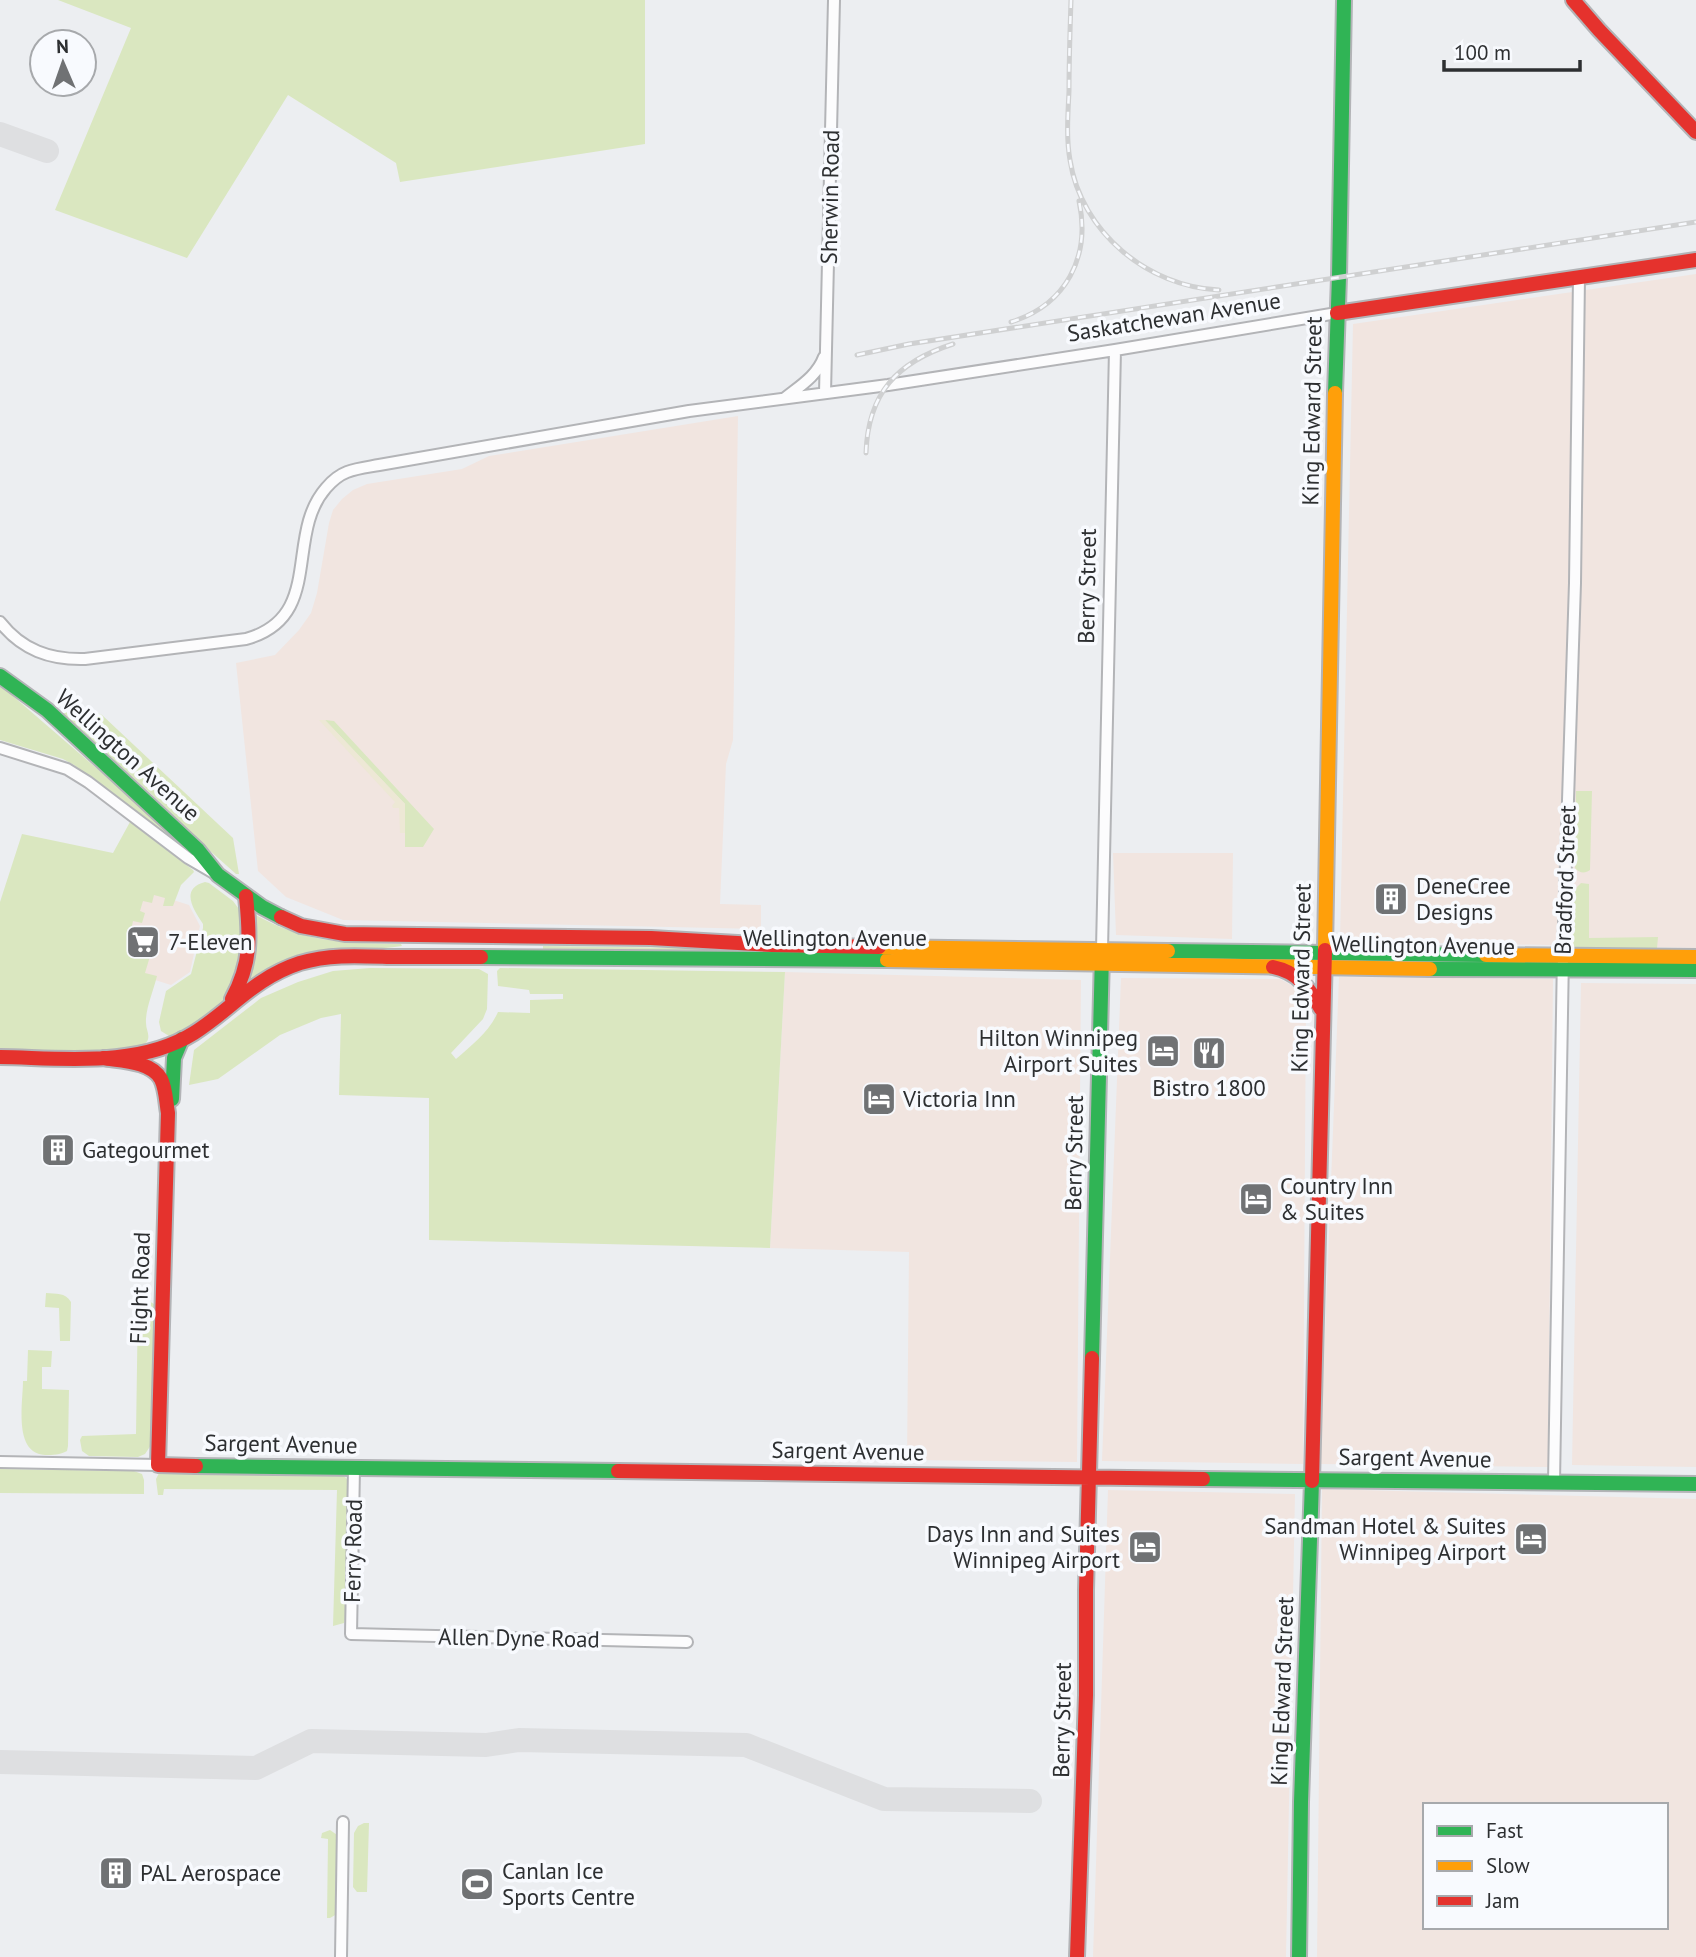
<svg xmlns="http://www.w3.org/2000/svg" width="1696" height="1957" font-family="'PT Sans',sans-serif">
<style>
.commercial{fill:#f1e5e0;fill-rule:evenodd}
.green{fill:#dae7c0}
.sand{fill:#ede8d5}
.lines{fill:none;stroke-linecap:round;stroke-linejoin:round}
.taxiway{stroke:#dedfe1;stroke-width:24}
.street-casing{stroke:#b3b4b7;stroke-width:14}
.fast-casing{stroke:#b3b4b7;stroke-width:18}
.slow-casing{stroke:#b3b4b7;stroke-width:18}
.jam-casing{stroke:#b3b4b7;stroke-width:18}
.street{stroke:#fcfcfd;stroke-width:10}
.fast{stroke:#30b455;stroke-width:14}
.slow{stroke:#ff9f0a;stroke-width:14}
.jam{stroke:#e5322d;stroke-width:14}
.rail-casing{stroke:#cfd0d1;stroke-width:5}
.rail{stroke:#f8fafe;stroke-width:2.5;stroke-dasharray:8;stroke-linecap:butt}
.labels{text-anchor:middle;stroke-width:7;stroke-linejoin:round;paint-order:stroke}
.street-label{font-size:23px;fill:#2d2f31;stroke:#f8fafe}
.poi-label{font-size:23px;fill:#2d2f31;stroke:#f8fafe;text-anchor:start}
</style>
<rect width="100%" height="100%" fill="#eceef1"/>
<path class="commercial" d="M1696 274V948L1340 941 1353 324Z
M738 416 733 740 726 764 720 904 761 905V929L343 920 286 897 258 871 236 663 275 655 299 630 311 613 317 593 329 523 333 510 342 499 353 490 367 484 462 469 489 456Z
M1113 853H1233L1232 939 1116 935Z
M139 889 189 905 200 926 190 972 171 985 142 976 123 948Z
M785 972 1081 980 1077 1462 907 1460 909 1252 770 1248Z
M1339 977 1553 979 1548 1467 1320 1464Z
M1121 978 1280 979 1291 985 1306 997 1303 1464 1102 1461Z
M1581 983 1696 984V1467L1572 1465Z
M1322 1489 1696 1499V1957H1317ZM1425 1805H1666V1927H1425Z
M1108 1490 1295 1494 1286 1957H1093Z"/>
<path class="green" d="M58 0H645V144L400 182 396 163 288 95 187 258 55 210 131 28Z
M0 683 14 697 197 855 195 858 74 765 63 759 0 740Z
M66 711 95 712 102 715 233 838 239 874H236L208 849H207L150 793 63 714Z
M325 720 334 721 434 829 423 847H405V804Z
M1576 791H1592L1590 870C1585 874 1579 873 1575 868Z
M130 822 193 870 194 872 181 885 173 906H163L165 898 154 895 152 903 143 901 140 911 145 913 142 923 133 921 130 935 134 937 131 948 151 953 145 973 157 976C154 989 145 1010 146 1023 146 1031 152 1037 145 1044 134 1055 22 1050 0 1050V902L22 834 113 853Z
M205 882 209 883 233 901 242 913 243 966 225 1000 194 1025 182 1032 169 1036 161 1031 159 1022 166 991 191 974 203 928V924C194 910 179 889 205 882Z
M1581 883 1589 884V938L1658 937 1657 948H1574L1573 941 1574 890Z
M254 914C304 943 345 943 401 944L402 946 379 949 249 983 247 981Z
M543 946 767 949V954L543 952Z
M370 968 479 969 488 974 487 1009 483 1019 451 1053 456 1059C472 1045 489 1032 498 1012L530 1013V1000L563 999V994H530L529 990 498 986 497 971 500 968 785 972 770 1248 429 1240V1098L339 1095 341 1014 321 1018 280 1035 218 1079 189 1085 194 1050 261 998 298 982 333 971Z
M46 1293C56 1294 65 1292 71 1302L70 1341H60L59 1308 45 1307Z
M138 1299 147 1300 154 1304V1311L151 1445 145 1454 138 1457 89 1456 82 1451 80 1440 82 1436 136 1434Z
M28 1350 52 1351 51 1367H42V1389L69 1390 68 1446 67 1451C60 1455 53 1455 45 1455 13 1453 23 1403 23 1381H27Z
M0 1469 134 1471 142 1474 144 1480V1494L0 1493Z
M165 1472 340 1474C346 1477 348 1479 350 1486L346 1615 344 1623 333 1626 337 1490 164 1489 163 1495H158L156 1479 159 1473Z
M364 1823H369L367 1892H357L353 1887 354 1833 358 1826Z
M330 1830 340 1837 337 1914 330 1918H327L328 1839 321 1838 322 1833Z"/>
<path class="sand" d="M325 720 405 804V833H400L399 808H393L392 806 395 802 319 720Z"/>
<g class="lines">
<path class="taxiway" d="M0 134 47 151
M0 1762 256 1768 311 1741 486 1745 519 1740 746 1745 884 1799 1030 1801"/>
<g class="street-casing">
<path id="street" d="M825 393 834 0
M785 398C800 386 817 376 824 357
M0 622C22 650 50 660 85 659L246 639C325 617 284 536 326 488 332 481 339 475 347 472 357 468 368 467 379 465L689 411 888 385 1115 350 1337 313
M0 748 67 769 88 782 188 858 212 872
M1102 949 1115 350
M0 1462 158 1465
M354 1468 351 1634 687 1642
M1554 1482 1563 955 1575 583 1579 277
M341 1957 343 1822"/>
</g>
<g class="fast-casing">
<path id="fast" d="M1335 393 1339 277 1344 0
M0 676 47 710 198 850 218 875 262 907 281 917
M1168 951 1486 955
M481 957 887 960
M1430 969 1696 970
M172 1099 174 1058 182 1039
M1092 1358 1102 954
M196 1466 618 1471
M1203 1479 1696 1484
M1299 1957 1301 1802 1312 1481"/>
</g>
<g class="slow-casing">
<path id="slow" d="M879 947 1168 951
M1325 950 1335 393
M1486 955 1696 957
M887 960 1430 969"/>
</g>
<g class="jam-casing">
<path id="jam" d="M1573 0 1599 30 1696 132
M1337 313 1696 260
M281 917 301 926 345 934 651 938 772 945 879 947
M1273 967C1298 972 1309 988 1321 1009
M232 999C252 962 250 936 246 896
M0 1057C63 1058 138 1068 194 1033 232 1009 254 978 300 963 330 954 360 956 390 957 420 957 451 957 481 957
M103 1058C121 1061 151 1061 161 1079 166 1089 166 1102 168 1113L158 1465 196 1466
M618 1471 1203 1479
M1312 1481 1325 950
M1077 1957 1086 1695V1590L1092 1358"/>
</g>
<use href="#street" class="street"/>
<use href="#fast" class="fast"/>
<use href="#slow" class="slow"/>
<use href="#jam" class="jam"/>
<g class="rail-casing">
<path id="rail" d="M1071 0C1070 30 1069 60 1069 91 1068 113 1066 138 1070 160 1081 232 1148 287 1219 290
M1011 322C1066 305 1091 257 1079 201
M857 355 909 344 1696 222
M866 453C868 393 897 362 953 344"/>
</g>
<use href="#rail" class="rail"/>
</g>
<defs>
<g id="building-square" transform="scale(1.75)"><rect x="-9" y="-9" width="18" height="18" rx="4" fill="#707274" stroke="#f8fafe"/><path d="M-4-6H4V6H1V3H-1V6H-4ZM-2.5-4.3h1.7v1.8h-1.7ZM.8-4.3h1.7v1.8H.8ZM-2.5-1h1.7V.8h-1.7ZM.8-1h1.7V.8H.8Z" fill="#fff"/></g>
<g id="supermarket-square" transform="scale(1.75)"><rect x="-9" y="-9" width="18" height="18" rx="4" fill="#707274" stroke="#f8fafe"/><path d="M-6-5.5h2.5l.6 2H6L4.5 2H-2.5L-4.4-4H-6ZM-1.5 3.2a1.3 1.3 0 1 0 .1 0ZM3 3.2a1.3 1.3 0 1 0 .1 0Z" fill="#fff"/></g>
<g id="hotel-square" transform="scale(1.75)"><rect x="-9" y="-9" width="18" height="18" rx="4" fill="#707274" stroke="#f8fafe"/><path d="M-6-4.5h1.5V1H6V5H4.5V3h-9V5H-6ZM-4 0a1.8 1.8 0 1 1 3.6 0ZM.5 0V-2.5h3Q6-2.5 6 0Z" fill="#fff"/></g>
<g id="restaurant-square" transform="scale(1.75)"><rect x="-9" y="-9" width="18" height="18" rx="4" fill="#707274" stroke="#f8fafe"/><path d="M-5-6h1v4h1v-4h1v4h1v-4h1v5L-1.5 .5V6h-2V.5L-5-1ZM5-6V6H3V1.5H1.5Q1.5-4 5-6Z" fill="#fff"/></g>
<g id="stadium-square" transform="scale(1.75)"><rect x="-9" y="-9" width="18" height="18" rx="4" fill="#707274" stroke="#f8fafe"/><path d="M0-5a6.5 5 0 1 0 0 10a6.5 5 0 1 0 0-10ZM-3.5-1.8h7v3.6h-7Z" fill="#fff"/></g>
</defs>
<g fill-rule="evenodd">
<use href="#building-square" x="1391" y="899"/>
<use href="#supermarket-square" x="143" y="942"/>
<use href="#hotel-square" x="1163" y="1051"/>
<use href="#restaurant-square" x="1209" y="1053"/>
<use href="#hotel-square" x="879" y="1099"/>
<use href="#building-square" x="58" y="1150"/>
<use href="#hotel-square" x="1256" y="1199"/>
<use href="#hotel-square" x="1531" y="1539"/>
<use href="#hotel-square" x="1145" y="1547"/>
<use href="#building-square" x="116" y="1873"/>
<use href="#stadium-square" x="477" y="1884"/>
</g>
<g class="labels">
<g class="street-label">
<text transform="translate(830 197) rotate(-89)" y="8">Sherwin Road</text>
<text transform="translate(1174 317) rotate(-9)" y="8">Saskatchewan Avenue</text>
<text transform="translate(1312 411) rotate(-89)" y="8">King Edward Street</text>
<text transform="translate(1087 586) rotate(-89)" y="8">Berry Street</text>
<text transform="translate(128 755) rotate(42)" y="8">Wellington Avenue</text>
<text transform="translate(1565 880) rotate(-88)" y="8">Bradford Street</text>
<text x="835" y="946">Wellington Avenue</text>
<text transform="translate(1423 945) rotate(1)" y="8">Wellington Avenue</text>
<text transform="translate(1301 978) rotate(-89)" y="8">King Edward Street</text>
<text transform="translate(1074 1153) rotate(-89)" y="8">Berry Street</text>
<text transform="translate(140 1288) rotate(-88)" y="8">Flight Road</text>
<text transform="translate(281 1444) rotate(1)" y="8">Sargent Avenue</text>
<text transform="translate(848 1451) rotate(1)" y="8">Sargent Avenue</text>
<text transform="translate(1415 1458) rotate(1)" y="8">Sargent Avenue</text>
<text transform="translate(353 1551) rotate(-89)" y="8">Ferry Road</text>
<text transform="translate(519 1638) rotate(1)" y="8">Allen Dyne Road</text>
<text transform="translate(1282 1691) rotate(-88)" y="8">King Edward Street</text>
<text transform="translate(1062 1720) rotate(-89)" y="8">Berry Street</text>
</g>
<g class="poi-label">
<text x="1416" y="894">DeneCree<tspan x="1416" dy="26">Designs</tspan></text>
<text x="168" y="950">7-Eleven</text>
<text x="1138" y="1046" text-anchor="end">Hilton Winnipeg<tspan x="1138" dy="26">Airport Suites</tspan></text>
<text x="1209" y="1096" text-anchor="middle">Bistro 1800</text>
<text x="903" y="1107">Victoria Inn</text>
<text x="82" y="1158">Gategourmet</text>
<text x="1280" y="1194">Country Inn<tspan x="1280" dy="26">&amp; Suites</tspan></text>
<text x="1506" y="1534" text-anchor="end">Sandman Hotel &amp; Suites<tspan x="1506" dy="26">Winnipeg Airport</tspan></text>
<text x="1120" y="1542" text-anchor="end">Days Inn and Suites<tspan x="1120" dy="26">Winnipeg Airport</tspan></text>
<text x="502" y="1879">Canlan Ice<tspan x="502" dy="26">Sports Centre</tspan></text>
<text x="140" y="1881">PAL Aerospace</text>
</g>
</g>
<rect x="1423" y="1803" width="245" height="126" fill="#f8fafe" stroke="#a7a9ac" stroke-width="2"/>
<rect x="1437" y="1826" width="35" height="10" fill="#30b455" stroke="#a7a9ac" stroke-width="2"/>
<text x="1486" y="1838" font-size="21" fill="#2d2f31">Fast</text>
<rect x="1437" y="1861" width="35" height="10" fill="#ff9f0a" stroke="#a7a9ac" stroke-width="2"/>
<text x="1486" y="1873" font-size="21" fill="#2d2f31">Slow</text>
<rect x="1437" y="1896" width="35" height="10" fill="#e5322d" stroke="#a7a9ac" stroke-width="2"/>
<text x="1486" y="1908" font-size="21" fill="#2d2f31">Jam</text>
<g transform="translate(63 63) rotate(358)"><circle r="33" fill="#f8fafe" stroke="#a7a9ac" stroke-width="2"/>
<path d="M0-5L12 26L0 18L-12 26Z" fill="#707274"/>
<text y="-10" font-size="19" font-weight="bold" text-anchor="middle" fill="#2d2f31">N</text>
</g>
<path d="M1444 60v10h136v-10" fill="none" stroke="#2d2f31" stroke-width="3.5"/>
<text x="1454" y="60" font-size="21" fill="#2d2f31" stroke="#f8fafe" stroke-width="5" paint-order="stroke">100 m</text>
</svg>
